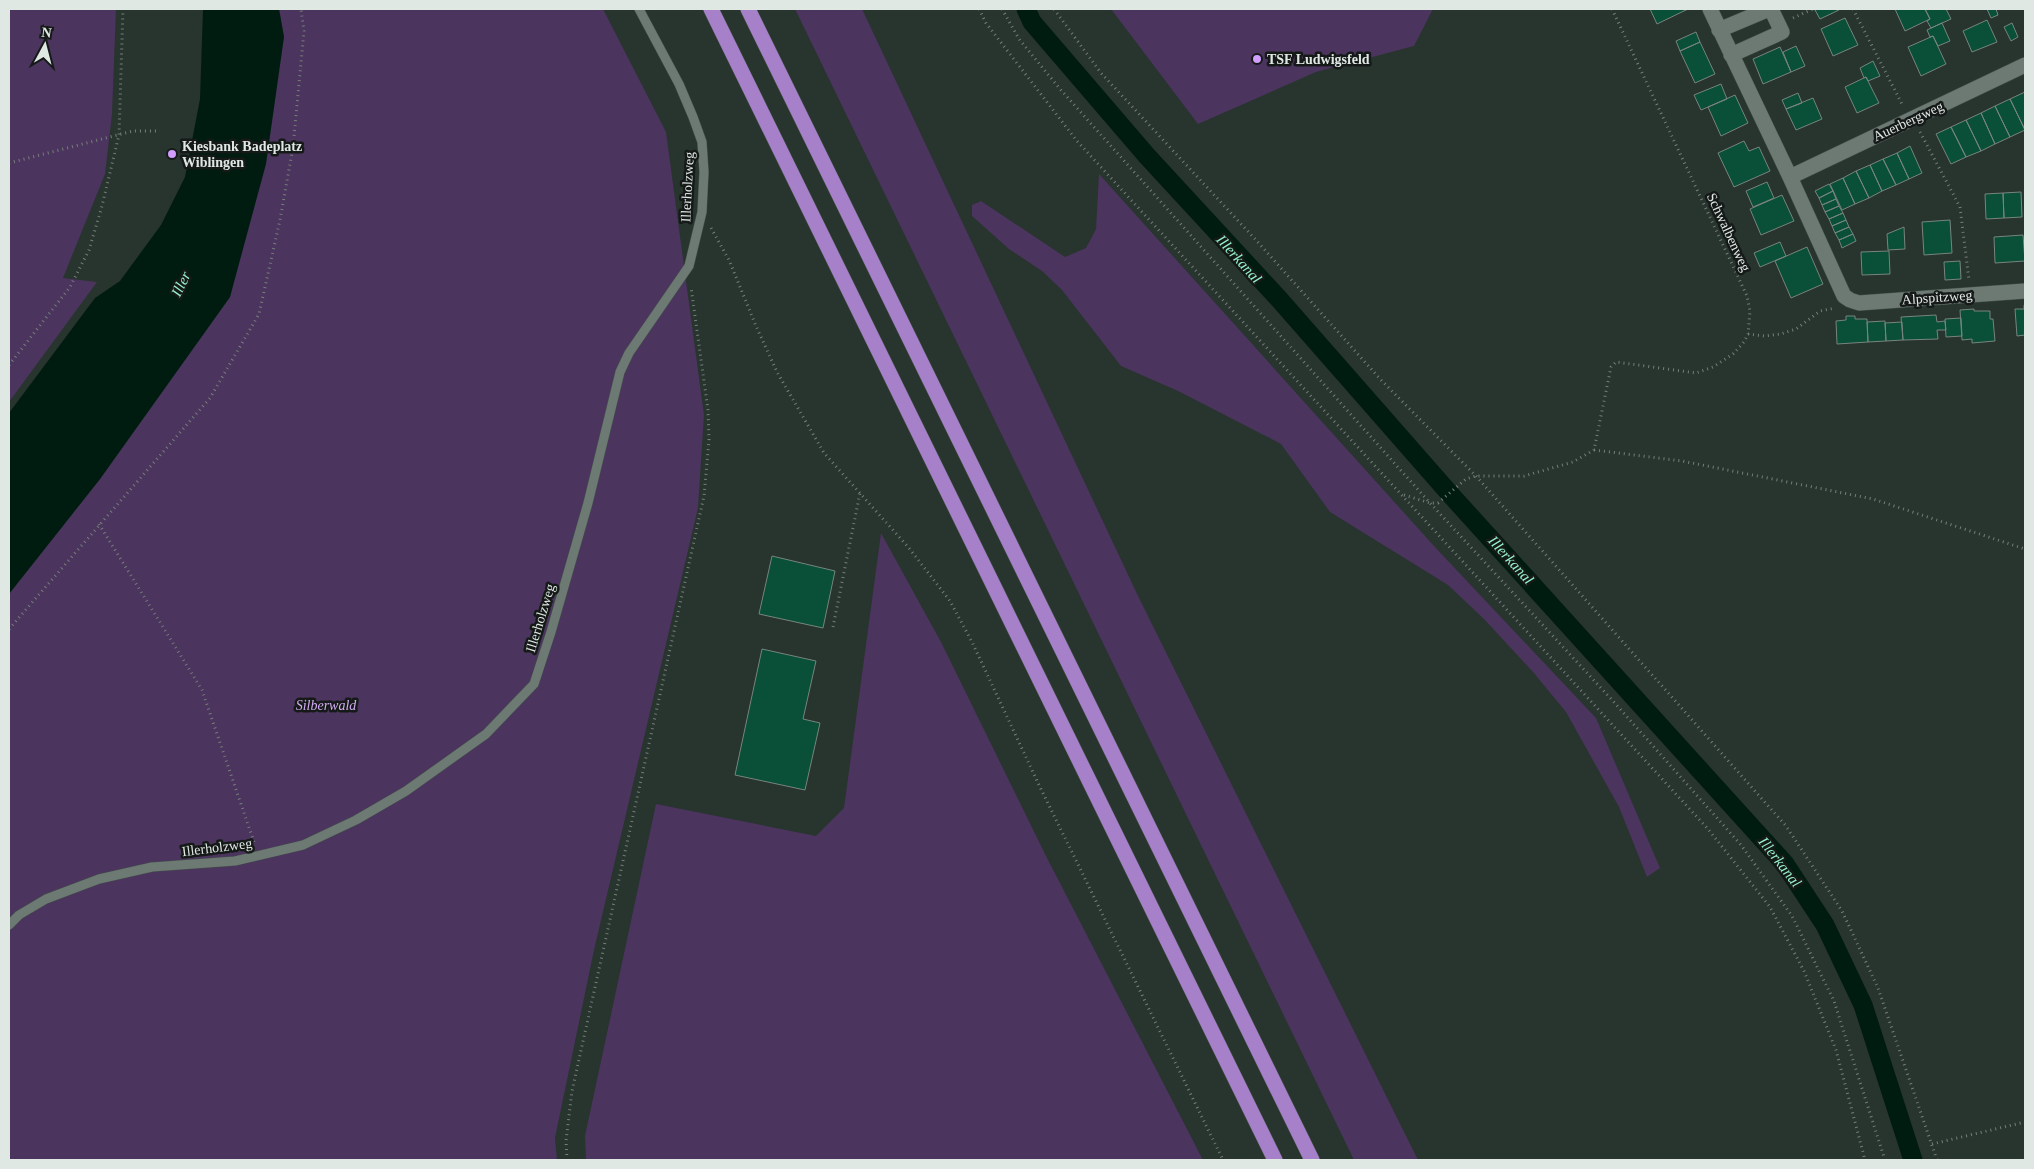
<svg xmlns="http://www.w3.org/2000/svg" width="2034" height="1169" font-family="'Times New Roman',serif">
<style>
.green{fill:#4b345d}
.water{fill:#001c10}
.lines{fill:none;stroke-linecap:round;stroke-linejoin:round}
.canal{stroke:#001c10;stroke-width:19}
.building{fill:#0a4f38;stroke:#77857e}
.service-casing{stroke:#46514c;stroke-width:10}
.minor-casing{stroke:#46514c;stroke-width:16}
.trunk-casing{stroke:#46514c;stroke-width:16}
.path{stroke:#757f7a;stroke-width:3;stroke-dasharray:1 4;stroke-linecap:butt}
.service{stroke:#6c7a73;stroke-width:9}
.minor{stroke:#6c7a73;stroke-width:15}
.trunk{stroke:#a680c8;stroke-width:15}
.poi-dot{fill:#d19dfe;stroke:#151a18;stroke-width:2}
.labels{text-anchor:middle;stroke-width:5;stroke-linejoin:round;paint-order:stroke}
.poi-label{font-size:14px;font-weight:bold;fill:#e0e8e4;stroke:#151a18;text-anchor:start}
.street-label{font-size:14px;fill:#e0e8e4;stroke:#151a18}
.park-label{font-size:14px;font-style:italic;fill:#d1abf2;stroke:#151a18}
.water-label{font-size:15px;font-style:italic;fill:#96f3cb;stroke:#151a18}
</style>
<rect width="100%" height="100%" fill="#28342e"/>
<path class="green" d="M9 9H116L112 114 105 174 63 278 97 282 9 402Z
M279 9H603L666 132 704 415 698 508 594 950 555 1138 557 1160H9V594L100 479 230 297 284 37Z
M795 9H862L1139 598 1418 1160H1354Z
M1111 9H1433L1414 46 1316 72 1198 124Z
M1099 174 1434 546 1596 718 1660 868 1647 877 1619 807 1566 712 1533 672 1485 620 1448 585 1330 512 1281 444 1178 391 1121 366 1062 290 1042 271 1009 249 972 216V205L981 201 1065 257 1086 248 1096 229Z
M881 533 941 642 1046 856 1203 1160H586L585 1136 656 804 816 836 844 808Z"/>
<path class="water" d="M203 9H279L284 37 266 164 230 297 100 479 9 594V413L95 298 120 281 161 225 185 177 200 99Z"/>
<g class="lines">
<path class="canal" d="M1026 9 1032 22 1147 156 1279 299 1450 494 1785 864 1825 925 1863 1005 1913 1160"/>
</g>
<path class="building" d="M1650 9H1688L1657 24Z
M1818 9H1839V10L1820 19 1815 10Z
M1895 9H1925L1930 19 1905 31Z
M1925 9H1946L1951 19 1931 28 1927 21 1930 19Z
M1987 9H1996L1998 15 1991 18Z
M1845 18 1858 45 1833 56 1821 29Z
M1987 20 1997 42 1972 52 1963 31Z
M1942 23 1950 41 1938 46 1933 36 1930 37 1927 30Z
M2012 23 2018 37 2011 41 2004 27Z
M1696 32 1700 42 1680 51 1676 41Z
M1933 36 1946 64 1921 76 1908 47Z
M1700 42 1715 74 1695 83 1680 51Z
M1796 46 1805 66 1791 72 1783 52Z
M1780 47 1791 72 1763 84 1753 59Z
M1873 61 1880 76 1868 81 1866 77 1864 78 1860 68Z
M1866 77 1879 103 1857 113 1845 87Z
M1721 84 1727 99 1701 110 1694 95Z
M2025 92V130L2010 99Z
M1798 93 1802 103 1786 109 1782 100Z
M1735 95 1748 123 1721 136 1708 107Z
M1813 98 1822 119 1796 130 1786 109Z
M2010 99 2025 130 2010 137 1995 106Z
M1995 106 2010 137 1995 144 1981 113Z
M1981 113 1995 144 1981 151 1966 120Z
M1966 120 1981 151 1966 157 1951 127Z
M1951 127 1966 157 1951 164 1936 134Z
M1744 141 1749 151 1759 147 1770 171 1734 187 1718 153Z
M1910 146 1922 173 1909 179 1897 153Z
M1897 153 1909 179 1896 185 1883 159Z
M1883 159 1896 185 1882 191 1870 165Z
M1870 165 1882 191 1869 198 1856 171Z
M1856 171 1869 198 1855 204 1843 178Z
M1843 178 1855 204 1842 210 1830 184Z
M1767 182 1774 198 1753 207 1746 191Z
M1829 184 1833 191 1819 198 1815 191Z
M1833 191 1836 199 1822 205 1819 198Z
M2021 192 2022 217 2004 218 2003 193Z
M2003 193 2004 218 1986 219 1985 194Z
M1782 195 1794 221 1761 235 1750 209Z
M1836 199 1839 206 1825 212 1822 205Z
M1839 206 1843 213 1829 219 1825 212Z
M1843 213 1846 220 1832 226 1829 219Z
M1846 220 1849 227 1835 233 1832 226Z
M1950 220 1952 253 1924 255 1922 222Z
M1849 227 1853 234 1839 240 1835 233Z
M1904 227 1905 249 1888 250 1887 234Z
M1853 234 1856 241 1842 248 1839 240Z
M2023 235 2025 261 1995 263 1994 237Z
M1780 242 1786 256 1760 267 1754 253Z
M1807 247 1823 284 1791 298 1775 261Z
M1889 251 1890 274 1862 275 1861 252Z
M1960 261 1961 279 1945 280 1944 262Z
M2024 305H2025V335L2017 336 2015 309H2024Z
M1974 309V311H1990V319H1993L1995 341 1972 343V339L1962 340 1960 310Z
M1936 315 1937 322 1945 321 1946 330H1937L1938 339 1903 340 1901 317Z
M1846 316H1855V319H1867L1868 342 1837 344 1836 321 1846 320Z
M1961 318 1962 336 1946 337 1945 319Z
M1885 321 1886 341 1868 342 1867 322Z
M1902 322 1903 340 1886 341 1885 323Z
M772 556 835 571 823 628 759 614Z
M762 649 816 661 803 719 820 723 805 790 735 775Z"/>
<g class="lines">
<g class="service-casing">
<path id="service" d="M9 925 19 915 46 899 99 879 152 867 235 861 303 845 356 820 406 791 486 734 534 684 551 632 588 503 620 372 629 353 689 266 702 212 704 172 702 142 693 117 679 84 639 9"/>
</g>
<g class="minor-casing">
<path id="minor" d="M1710 9 1790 177 1844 296 1850 300 1859 303 2025 291
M1719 30 1769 9
M1731 55 1782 32 1771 9
M1790 177 2025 65"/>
</g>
<g class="trunk-casing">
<path id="trunk" d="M711 9 1275 1160
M748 9 1312 1160"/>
</g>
<path class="path" d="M979 9 986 23 1077 141 1708 829 1770 907 1804 971 1836 1050 1865 1160
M1002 9 1019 39 1060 89 1430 503 1613 701 1741 845 1792 916 1834 1001 1885 1160
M1054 9 1101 73 1255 239 1381 380 1476 476 1786 826 1842 911 1878 988 1937 1160
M1853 9 1903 106
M1793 18 1813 9
M1920 132 1960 207 1969 280
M9 163 133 131H160
M711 228 729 260 756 326 777 372 824 453 909 548 950 601 972 642 1039 785 1223 1160
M1748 334 1764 336 1781 334 1796 329 1820 311 1835 308
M9 365 70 287 89 250 102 206 119 135 123 9
M1594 450 1682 461 1873 499 2025 549
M1404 495 1430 503H1438L1466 479 1476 476H1524L1573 462 1594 450 1611 367 1616 362 1696 373 1713 367 1733 354 1744 342 1748 334 1750 311 1747 296 1612 9
M99 524 202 690 255 845
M833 627 860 493
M9 629 210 398 259 314 280 220 293 147 304 31 301 9
M1932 1144 2025 1122
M567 1160 566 1141 572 1091 704 496 709 440 708 410 691 287"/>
<use href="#service" class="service"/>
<use href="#minor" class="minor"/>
<use href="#trunk" class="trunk"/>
</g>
<g class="poi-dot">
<circle cx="1257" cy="59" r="5"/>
<circle cx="172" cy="154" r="5"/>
</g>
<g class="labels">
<g class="poi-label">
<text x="1267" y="64">TSF Ludwigsfeld</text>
<text x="182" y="151">Kiesbank Badeplatz<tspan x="182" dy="16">Wiblingen</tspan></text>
</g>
<g class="street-label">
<text transform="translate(1908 121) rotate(-25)" y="5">Auerbergweg</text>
<text transform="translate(687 187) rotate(-87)" y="5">Illerholzweg</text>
<text transform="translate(1729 232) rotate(65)" y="5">Schwalbenweg</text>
<text transform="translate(1937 297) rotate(-4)" y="5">Alpspitzweg</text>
<text transform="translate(540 618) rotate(-73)" y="5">Illerholzweg</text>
<text transform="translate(217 847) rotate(-7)" y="5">Illerholzweg</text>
</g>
<g class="park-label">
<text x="326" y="710">Silberwald</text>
</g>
<g class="water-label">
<text transform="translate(1239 259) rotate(48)" y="5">Illerkanal</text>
<text transform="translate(181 284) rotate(-64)" y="5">Iller</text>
<text transform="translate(1511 560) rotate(48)" y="5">Illerkanal</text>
<text transform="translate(1780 862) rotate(52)" y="5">Illerkanal</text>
</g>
</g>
<rect width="2034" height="1169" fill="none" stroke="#e0e8e4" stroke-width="20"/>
<g transform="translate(45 45) rotate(7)" stroke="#151a18" stroke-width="4" paint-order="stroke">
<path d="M0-4L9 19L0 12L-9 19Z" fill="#e0e8e4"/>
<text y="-8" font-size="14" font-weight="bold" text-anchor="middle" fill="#e0e8e4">N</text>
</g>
</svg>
